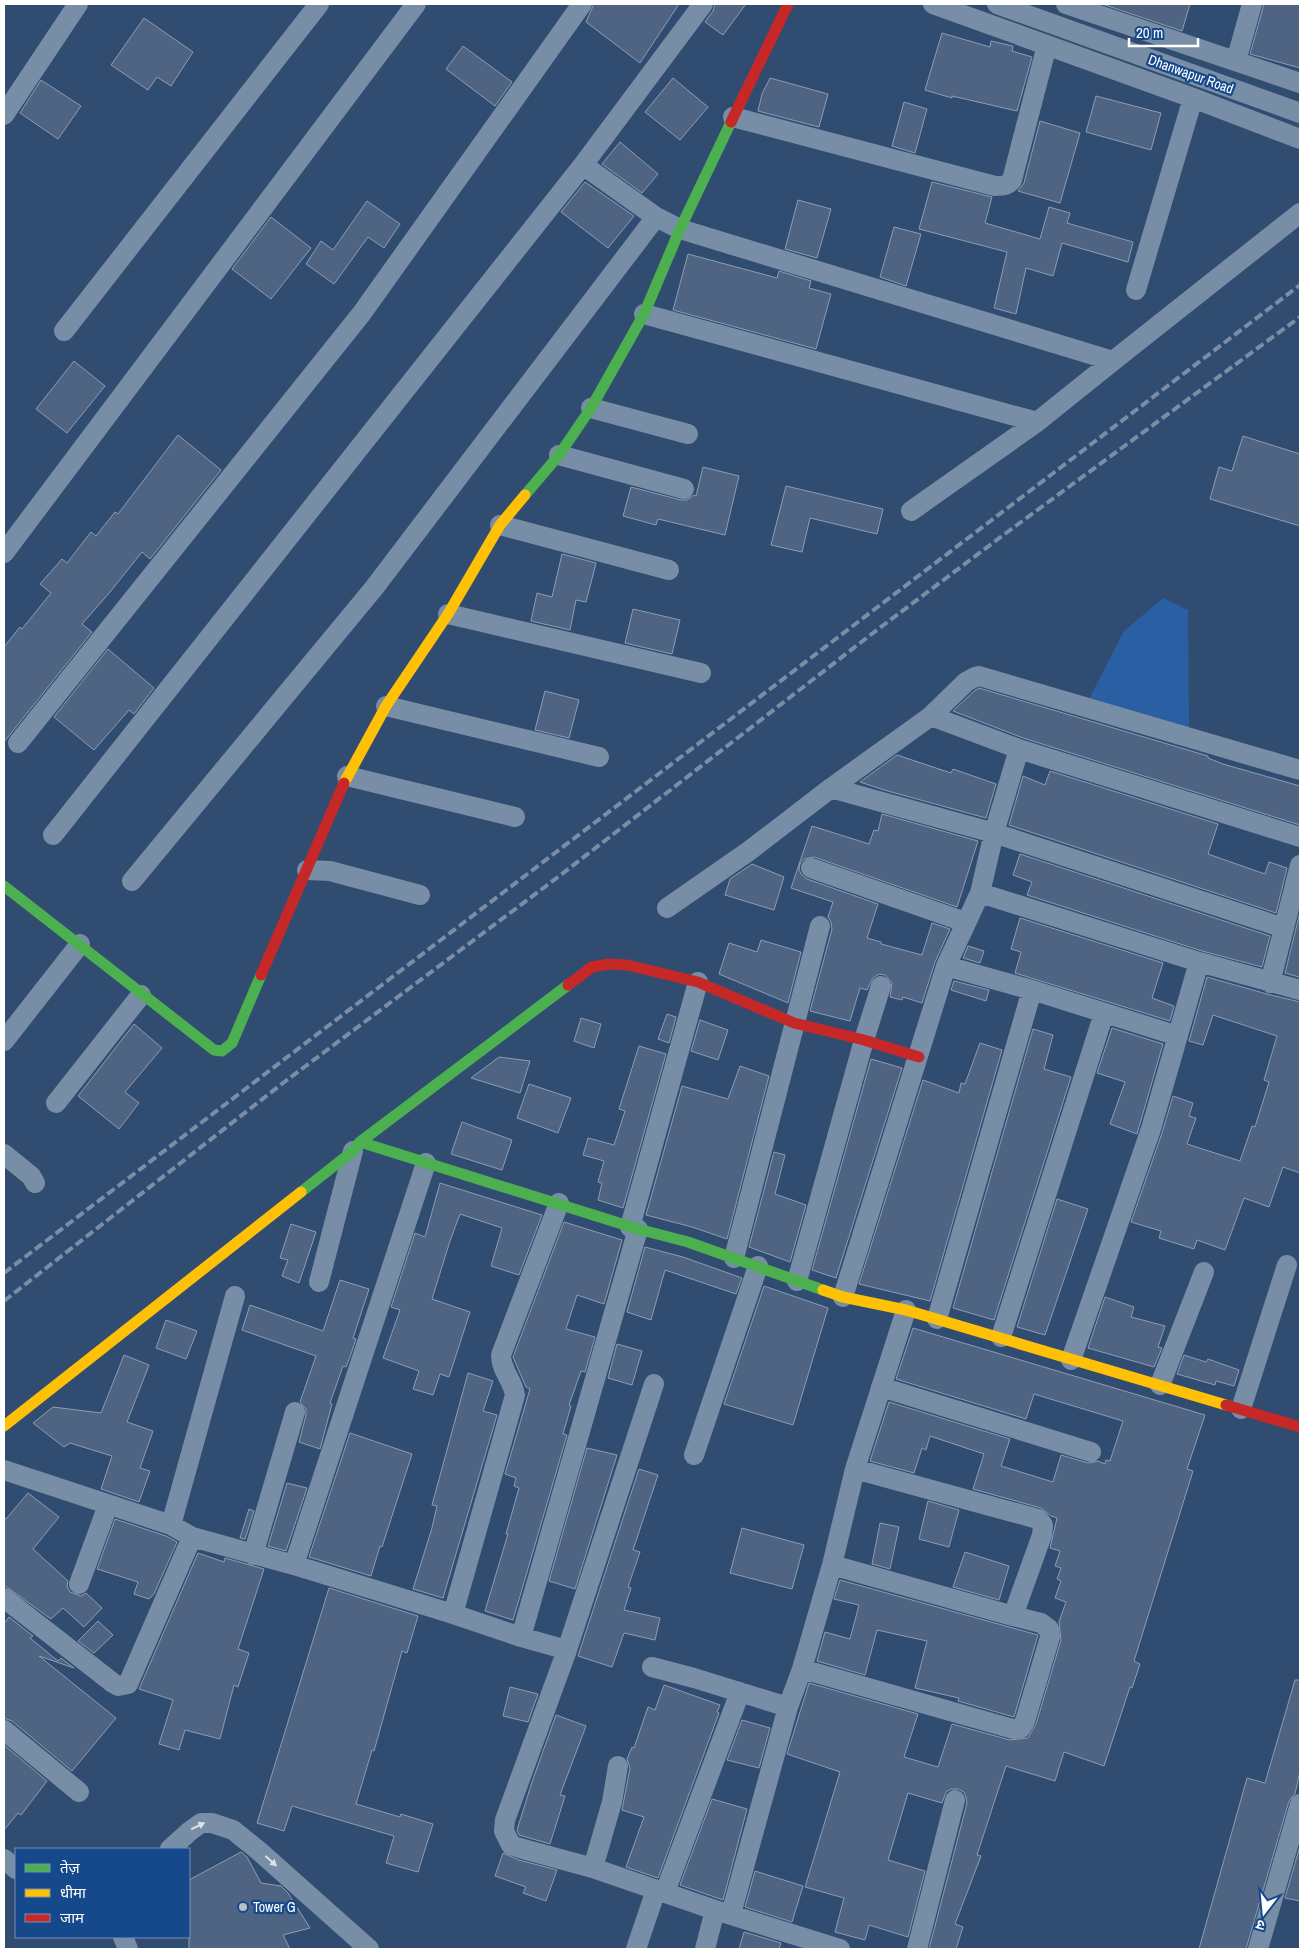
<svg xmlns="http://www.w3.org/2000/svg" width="1304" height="1953" font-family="'Archivo Narrow','Noto Sans Devanagari',sans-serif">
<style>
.green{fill:#2a60a3}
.building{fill:#4e6482;stroke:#8d9db4}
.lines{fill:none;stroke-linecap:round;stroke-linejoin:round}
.street{stroke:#788da6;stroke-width:20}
.fast{stroke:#4caf50;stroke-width:11}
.slow{stroke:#ffc107;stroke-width:11}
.jam{stroke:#c62828;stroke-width:11}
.rail{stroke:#7a8da4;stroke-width:4;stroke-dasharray:9 4;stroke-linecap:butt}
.oneway{fill:#dde2e9}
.poi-dot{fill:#b7c0cd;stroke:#16498c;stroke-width:2}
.labels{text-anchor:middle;stroke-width:4.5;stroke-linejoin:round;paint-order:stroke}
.street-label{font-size:14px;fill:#fff;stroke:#16498c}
.poi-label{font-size:14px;fill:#fff;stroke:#16498c;text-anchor:start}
</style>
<rect width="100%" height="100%" fill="#314c71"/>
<path class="green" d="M1163 598 1188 610 1189 731 1089 699 1124 631Z"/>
<path class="building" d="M594 4H679L640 63 586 22Z
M715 4H746L723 35 705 22 713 11Z
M1102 4H1190L1182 31Z
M1264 4H1300V68L1250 54Z
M144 18 193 52 171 86 157 77 148 90 111 65Z
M942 33 990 47 991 41 1013 46 1012 51 1032 57 1017 111 952 96V98L925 90Z
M463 46 512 82 495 106 446 69Z
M673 78 708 107 680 140 645 112Z
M770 78 828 94 819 127 758 111 762 94Z
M41 80 81 106 58 139 20 113Z
M1096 96 1161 113 1151 150 1086 132Z
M904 102 927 109 915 153 892 146Z
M1040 121 1080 133 1060 203 1018 191 1024 183Z
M620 142 658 174 642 193 602 164Z
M585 182 634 216 608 248 561 212Z
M932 182 992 197 985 223 1040 239 1049 207 1070 213 1067 223 1133 242 1128 262 1062 243 1053 276 1026 268 1016 314 994 308 1007 252 919 229Z
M798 200 831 209 817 258 785 249Z
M367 201 400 224 384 248 368 237 334 284 306 264 321 241 333 250Z
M271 217 311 248 271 299 232 269Z
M894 227 921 234 906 286 880 277Z
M688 254 777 278 779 271 811 281 809 288 831 294 816 349 673 310Z
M74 361 105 386 67 433 36 409Z
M178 435 221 470 150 559 142 552 110 592 82 624 92 632 4 742V647L20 627 22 629 51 593 40 584 62 559 67 563 91 532 96 536 115 512 118 514Z
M1243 436 1300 454V526L1210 499 1219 467 1232 471Z
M703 467 739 476 725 535 658 519 656 525 623 516 631 487 681 500H687L694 495 696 496Z
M786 486 883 509 877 534 810 518 802 552 771 545Z
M562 554 596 563 586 602 576 600 570 630 531 621 537 593 552 597Z
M633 609 680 620 672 654 625 643Z
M108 649 154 688 134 714 129 710 94 750 54 717Z
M979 688 1208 756V758L1223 764 1300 786V825L1023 738 953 711 973 692Z
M545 691 579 700 569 738 535 730Z
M897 755 951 773 953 769 996 784 986 818 884 790 860 782Z
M1050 771 1218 824 1208 854 1265 874 1269 862 1287 868 1276 913 1009 825 1023 776 1045 785Z
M882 814 978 841 957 907 814 857 804 859 800 864 799 870 802 875 807 879 878 904 867 938 881 942V944L922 955 932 923 950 929 935 962 922 1003 903 997 902 1000 890 997 892 983 885 975 879 974 873 978 867 990 860 988 850 1021 810 1011 832 929 831 922 828 917 833 902 791 888 812 826 869 844 874 830 878 831Z
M1020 854 1270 936 1262 967 1202 951 1027 895 1032 882 1013 875Z
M752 864 784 877 774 910 725 895 730 879Z
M1300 912V974L1299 977 1285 973Z
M1020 918 1163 963 1152 998 1174 1006 1170 1021 1015 973 1021 952 1011 949Z
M761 940 801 952 788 1003 719 974 729 943 757 952Z
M968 946 984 951 980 963 963 958Z
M1207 977 1267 994 1300 1002V1173L1283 1167 1269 1207 1244 1198 1225 1250 1197 1240 1194 1249 1159 1238 1161 1231 1131 1222 1162 1133 1173 1096 1193 1103 1189 1116 1196 1118 1187 1144 1240 1161 1252 1126 1255 1127 1269 1082 1264 1080 1277 1036 1213 1015 1203 1045 1189 1041Z
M954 981 989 990 986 1001 951 990Z
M667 1014 676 1017 669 1043 658 1039Z
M581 1018 601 1024 594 1048 574 1041Z
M700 1020 728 1030 718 1060 691 1051Z
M134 1024 162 1048 125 1092 139 1103 119 1129 78 1096Z
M1112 1028 1163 1044 1137 1134 1110 1124 1125 1082 1097 1073Z
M1033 1029 1053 1035 1044 1069 1071 1077 994 1320 953 1308Z
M980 1043 1002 1050 930 1301 859 1284 923 1080 959 1093 961 1083 965 1084Z
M639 1046 666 1054 623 1208 598 1200 602 1183 598 1182 604 1161 583 1155 588 1138 614 1145 625 1111 619 1109Z
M499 1057 530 1061 520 1093 471 1078Z
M871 1059 902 1068 836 1278 812 1270Z
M740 1066 769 1076 727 1239 692 1227 646 1215 682 1086 728 1099Z
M529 1084 571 1098 558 1133 517 1118Z
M462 1122 512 1140 502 1170 451 1154Z
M774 1152 785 1155 775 1194 806 1205 790 1262 749 1247Z
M440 1183 542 1215 519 1275 491 1266 502 1228 460 1214 450 1241 432 1299 470 1312 449 1377 440 1374 433 1395 413 1389 419 1371 383 1358 400 1310 391 1307 415 1233 425 1237Z
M1057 1199 1088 1209 1045 1335 1017 1327Z
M564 1222 622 1240 604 1304 577 1295 566 1329 595 1337 585 1372 581 1371 569 1405 571 1406 563 1434 567 1435 513 1620 485 1611 508 1534H506L519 1488 514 1486 516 1478 505 1474 530 1389 526 1387 513 1357Z
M291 1224 316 1232 299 1283 282 1276 288 1260 280 1258Z
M645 1247 683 1257 742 1278 736 1294 665 1270 651 1320 627 1312Z
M340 1280 369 1289 353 1338 356 1339 351 1354 346 1367 343 1366 330 1403 332 1404 320 1449 299 1442 306 1415V1409L300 1402 316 1356 242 1330 250 1305 323 1331Z
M764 1286 828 1308 793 1425 724 1404Z
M1105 1297 1134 1307 1131 1317 1165 1326 1158 1347 1162 1348 1154 1367 1088 1348Z
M166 1320 197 1331 186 1359 156 1348Z
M913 1328 1205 1415 1187 1469 1193 1471 1134 1661 1140 1664 1132 1688 1130 1687 1104 1766 1064 1752 1055 1781 1006 1766 977 1855 981 1856 955 1924 963 1927 956 1949H929L967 1803 966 1797 964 1792 958 1789H951L946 1792 942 1803 908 1793 888 1860 925 1871 908 1937 869 1925 865 1940 835 1932 844 1898 805 1887 840 1772 787 1754 809 1683 918 1714 904 1757 938 1767 952 1724 1010 1740 1028 1738 1036 1724 1061 1640 1059 1622 1066 1602 1055 1598 1061 1581 1057 1579 1061 1568 1055 1566 1060 1551 1050 1548 1057 1518 1051 1516 1041 1508 973 1489 984 1454 930 1436 926 1450 922 1448 914 1473 870 1461 889 1402 1010 1439 1001 1466 1053 1482 1061 1455 1088 1463 1098 1461 1105 1464 1106 1460 1110 1461 1123 1421 1034 1394 1026 1419 896 1379Z
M617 1344 642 1351 632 1385 608 1378Z
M124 1355 149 1365 127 1422 153 1431 140 1468 150 1471 139 1502 101 1489 112 1456 70 1443 64 1447 33 1423 53 1407 101 1413Z
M1184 1355 1206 1362 1208 1359 1239 1370 1234 1386 1216 1381 1215 1385 1177 1374Z
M468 1373 493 1381 483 1411 497 1415 443 1598 413 1589 432 1528 437 1506 432 1505Z
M350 1433 412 1454 382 1547 380 1546 371 1576 309 1557Z
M587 1448 617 1455 575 1589 549 1581Z
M639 1469 658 1475 633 1550 640 1552 628 1587 631 1588 624 1610 660 1618 655 1640 624 1633 612 1667 578 1656Z
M287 1483 307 1488 286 1551 268 1546Z
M28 1493 59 1517 33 1549 68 1581 67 1586 70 1592 81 1596 86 1593 102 1608 84 1627 63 1608 51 1619 4 1585V1517L6 1519Z
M928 1501 959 1510 949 1547 919 1539Z
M249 1509 254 1511 245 1539 240 1538Z
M115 1519 166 1536 177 1542 154 1594 149 1599 134 1594 138 1582 97 1569Z
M880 1523 899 1527 890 1569 872 1564Z
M742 1528 804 1545 792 1589 730 1573Z
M965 1552 1009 1566 999 1600 953 1587Z
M198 1553 224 1562 225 1558 264 1569 238 1649 249 1653 238 1687 234 1685 220 1739 185 1730 179 1750 159 1744 173 1700 139 1689Z
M840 1580 1038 1635 1014 1717 958 1701 959 1698 915 1688 927 1641 877 1630 865 1675 817 1661 825 1632 850 1639 859 1605 834 1599Z
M329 1588 418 1616 407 1653 402 1651 374 1751 372 1750 356 1804 400 1817 401 1814 433 1824 418 1872 386 1863 394 1836 292 1806 284 1831 257 1823Z
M9 1617 33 1636 30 1638 58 1661 61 1658 74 1668 39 1656 116 1718 72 1771 12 1721 4 1718V1624Z
M98 1621 113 1635 94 1653 78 1641Z
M1295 1680H1300V1771L1295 1794 1289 1801 1246 1949H1199L1247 1778 1265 1783Z
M664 1685 720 1705 717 1712 719 1713 658 1878 626 1867 644 1817 622 1810 630 1768 627 1759 632 1747 634 1748 648 1707 655 1710Z
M510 1687 538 1694 528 1722 503 1716Z
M556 1715 586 1726 560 1795 565 1796 550 1844 519 1835 517 1830 532 1782Z
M742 1720 770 1728 759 1768 727 1760Z
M4 1745 47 1781 21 1815 18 1813 4 1830Z
M712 1799 747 1809 723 1900 680 1885Z
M1300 1846V1901L1285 1898Z
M241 1852 247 1857 261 1883 281 1886 288 1893 310 1928 283 1935 290 1949H189V1880Z
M503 1853 519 1860 557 1870 546 1901 523 1893 526 1887 495 1876Z
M755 1871 803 1886 792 1922 745 1907Z
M744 1932 781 1943 779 1949H739Z"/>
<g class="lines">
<path class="street" d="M933 4 1193 98 1300 139
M997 4 1300 113
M1066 4 1300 83
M1236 61 1252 4
M4 115 78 4
M733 117 995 186C1003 186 1007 186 1012 180L1047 45
M583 165 656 217 680 229 1113 361 1037 422 911 511
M1136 290 1193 98
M644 314 1037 422
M64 331 319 4
M1113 361 1300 213
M591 408 688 434
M559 455 684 489
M500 525 669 570
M4 553 416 4
M448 614 701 673
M386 706 599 757
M931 716 1019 749 1300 837
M18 743 362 313 582 4
M347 776 515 817
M831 788 994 833 1284 928
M53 835 583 165 703 4
M811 868 965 922
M307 870 330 871 420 895
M132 881 374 588 656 217
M980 893 1199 962 1300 990
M667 908 749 851 831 788 931 716 966 682 975 677 979 676 1300 770
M946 966 1032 990 1178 1036
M1270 983 1300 865
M4 1041 80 944
M56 1103 141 995
M4 1154 31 1176 35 1183
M630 1227 698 982
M734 1258 820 926
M797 1281 864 1040 881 986
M319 1282 353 1151
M843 1297 946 966 980 893 994 833 1019 749
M937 1319 1032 990
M1001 1337 1104 1013
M1071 1360 1151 1129 1199 962
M654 1384 567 1650 505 1820 504 1831 511 1845 523 1849 593 1868 715 1910 840 1949
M1160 1385 1204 1272
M881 1387 1091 1452
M1241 1409 1287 1265
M694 1455 758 1266
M855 1469 1038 1519 1043 1525 1042 1535 1013 1616
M4 1470 171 1525 192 1537 294 1565 453 1614 521 1637 567 1650
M171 1525 235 1296
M253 1555 295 1412
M294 1565 426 1163
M79 1584 108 1505
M4 1598 113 1683 118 1686 128 1684 192 1537
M453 1614 515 1395C513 1380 501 1371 501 1355L559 1203
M521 1637 638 1229
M652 1667 694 1678 788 1707
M802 1669 1013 1729 1021 1728 1025 1721 1050 1637 1049 1629 1041 1623 1013 1616 832 1565
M4 1730 79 1792
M170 1849 190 1831 201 1823H212L233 1830 259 1851 369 1949
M4 1859 16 1869
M593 1868 612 1802 618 1766
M665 1892 740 1692
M731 1914 788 1707 802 1669 832 1565 855 1469 906 1310
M123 1937 128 1949
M636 1949 656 1890
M705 1949 715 1910
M917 1949 955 1800
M1258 1949 1300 1804"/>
<path class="fast" d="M525 495 559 455 591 408 644 314 680 229 731 122
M4 886 214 1050 222 1051 232 1043 261 975
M360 1142 638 1229 688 1242 823 1290
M301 1192 353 1151 360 1142 568 985"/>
<path class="slow" d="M344 783 386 706 448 614 500 525 525 495
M823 1290 843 1297 906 1310 1226 1405
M4 1426 301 1192"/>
<path class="jam" d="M731 122 788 4
M261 975 344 783
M568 985 592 967 609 964 627 965 698 982 794 1023 864 1040 919 1057
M1226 1405 1300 1427"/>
<path class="rail" d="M4 1273 1300 285
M4 1301 283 1083 558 877 873 633 1002 536 1300 317"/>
</g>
<defs><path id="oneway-solid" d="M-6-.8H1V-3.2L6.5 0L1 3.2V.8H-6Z" transform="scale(1.25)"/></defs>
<g class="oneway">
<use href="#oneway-solid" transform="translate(198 1826) rotate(-25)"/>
<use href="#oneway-solid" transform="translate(271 1861) rotate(42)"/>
</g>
<circle class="poi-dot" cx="243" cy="1907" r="5"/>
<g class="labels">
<g class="street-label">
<text transform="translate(1191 74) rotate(20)" y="5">Dhanwapur Road</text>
</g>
<g class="poi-label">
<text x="253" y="1912">Tower G</text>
</g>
</g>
<rect width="1304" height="1953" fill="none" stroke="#ffffff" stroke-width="10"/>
<rect x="15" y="1848" width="175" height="90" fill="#16498c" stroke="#7392ba"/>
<rect x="25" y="1864" width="25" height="8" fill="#4caf50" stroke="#7392ba"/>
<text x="60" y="1873" font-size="15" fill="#ffffff">तेज़</text>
<rect x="25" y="1889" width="25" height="8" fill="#ffc107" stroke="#7392ba"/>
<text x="60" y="1898" font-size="15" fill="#ffffff">धीमा</text>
<rect x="25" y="1914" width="25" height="8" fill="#c62828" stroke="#7392ba"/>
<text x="60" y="1923" font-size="15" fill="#ffffff">जाम</text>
<g transform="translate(1264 1913) rotate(196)" stroke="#16498c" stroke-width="4" paint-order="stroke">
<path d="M0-4L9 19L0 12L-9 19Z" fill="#ffffff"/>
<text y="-8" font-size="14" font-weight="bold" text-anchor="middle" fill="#ffffff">उ</text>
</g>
<path d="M1129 38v8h69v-8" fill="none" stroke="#ffffff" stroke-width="2.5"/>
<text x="1136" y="38" font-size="15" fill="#ffffff" stroke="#16498c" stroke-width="4" paint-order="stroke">20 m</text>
</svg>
